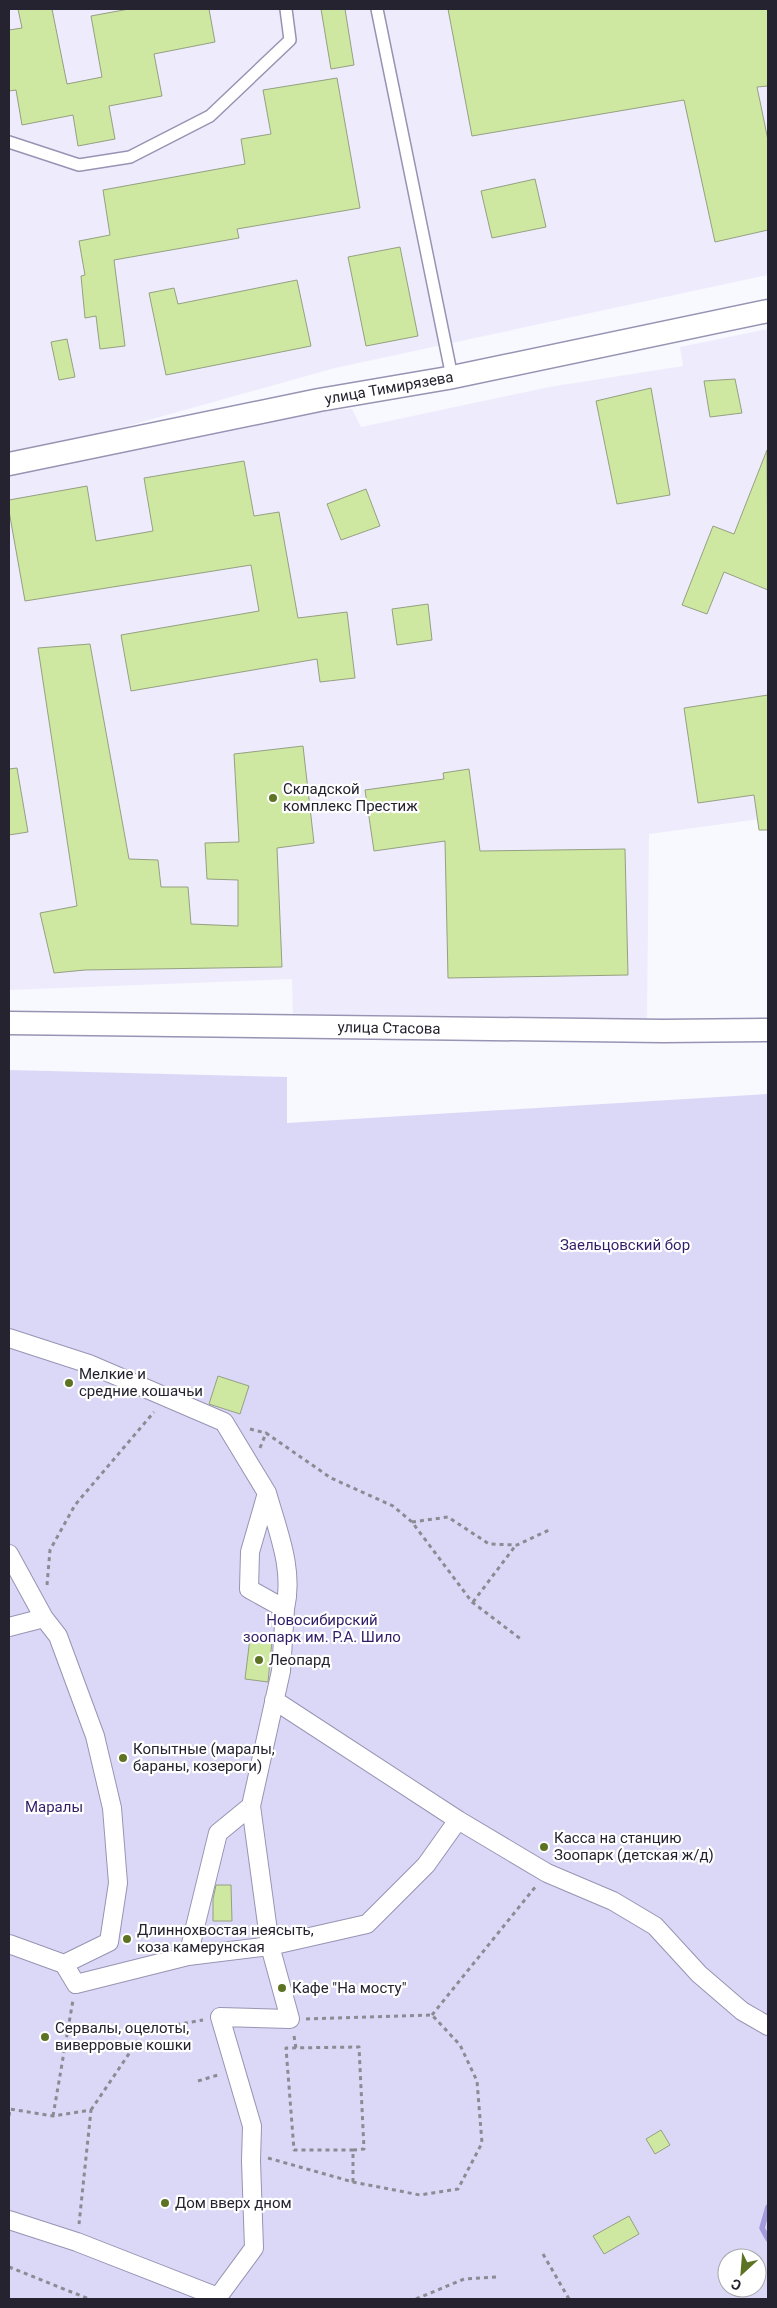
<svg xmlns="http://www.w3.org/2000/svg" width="777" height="2308" font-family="Roboto,sans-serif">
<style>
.built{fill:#eeecfc}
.green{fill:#dbd8f7;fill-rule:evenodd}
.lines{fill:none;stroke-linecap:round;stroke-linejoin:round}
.stream{stroke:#a49bdd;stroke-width:5.5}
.building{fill:#cee7a1;stroke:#95a082}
.service-casing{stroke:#9794b3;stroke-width:14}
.pedestrian-casing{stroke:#9794b3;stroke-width:20}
.minor-casing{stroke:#9794b3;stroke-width:25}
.path{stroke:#8b8b94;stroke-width:3;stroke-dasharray:4 4;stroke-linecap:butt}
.service{stroke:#fff;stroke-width:11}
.pedestrian{stroke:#fff;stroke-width:18}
.minor{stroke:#fff;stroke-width:22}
.poi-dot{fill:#5d7324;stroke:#fff;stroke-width:2}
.labels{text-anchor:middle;stroke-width:4.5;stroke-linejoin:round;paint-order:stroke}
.street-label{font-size:15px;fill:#24232f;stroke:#fff}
.poi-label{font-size:15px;fill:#24232f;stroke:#fff;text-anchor:start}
.park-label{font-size:15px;fill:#321d69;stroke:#fff}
</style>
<rect width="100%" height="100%" fill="#f8f8ff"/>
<path class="built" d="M9 9H768V275L335 368 49 448 9 454Z
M768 329V818L649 834 647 1019 293 1020 292 979 9 990V474L308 412 352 409 361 427 549 387 683 366 680 347Z"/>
<path class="green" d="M9 1070 287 1077V1123L768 1094V2299H9ZM727 2258H757V2288H727Z"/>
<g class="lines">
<path class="stream" d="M768 2207 762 2228 768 2239"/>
</g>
<path class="building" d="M18 9H52L67 84 102 77 91 16 129 9H209L215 42 154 54 162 96 109 106 115 139 78 146 73 115 22 125 16 90 9 91V30L22 28Z
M321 9H345L354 65 331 69Z
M448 9H768V86L757 87 768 140V230L715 242 684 100 472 136Z
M337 78 360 208 237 229 239 238 114 260 125 346 100 349 96 316 85 318 81 276 85 275 79 241 110 235 103 190 245 164 241 139 271 134 263 90Z
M535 179 546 227 492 238 481 191Z
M400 247 418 336 366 346 348 257Z
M297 280 311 346 166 375 149 293 174 288 178 304Z
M67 339 75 377 59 380 51 342Z
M735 379 742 413 710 417 704 381Z
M651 388 670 495 617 504 596 401Z
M767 450 768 590 724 572 707 614 682 605 713 526 734 534Z
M244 461 254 516 279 512 298 618 347 612 355 678 320 682 317 659 131 691 121 635 259 611 251 565 25 601 9 511V500L87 486 96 541 153 531 144 478Z
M366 489 380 526 341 540 327 504Z
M428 604 432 640 397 645 392 609Z
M90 644 129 859 158 860 161 887H188L191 924 238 926V880L207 879 205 843 239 842 234 754 303 746 314 843 277 848 282 967 85 970 54 973 40 913 77 906 38 648Z
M768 695V830H759L754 795 698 803 684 708Z
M17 768 28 832 9 835V769Z
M469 769 480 851 625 849 628 975 448 978 445 841 374 851 365 790 444 779 443 773Z
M218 1376 249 1386 240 1414 209 1404Z
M250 1638 272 1641 268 1682 245 1679Z
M216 1885H231L232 1921H213V1899Z
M661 2130 670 2145 655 2154 646 2139Z
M629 2216 639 2234 604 2254 593 2236Z"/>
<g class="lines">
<g class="service-casing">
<path id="service" d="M377 9 452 377
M9 142 79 165 130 157 210 116 290 40 286 9"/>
</g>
<g class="pedestrian-casing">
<path id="pedestrian" d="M9 1338 89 1364 224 1422 267 1493 250 1552 249 1589 285 1609C294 1569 278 1532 267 1493
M9 1554 44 1618
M9 1627 44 1618 58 1636 95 1736 112 1808 118 1883 109 1942 64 1964
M274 1700 458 1820 547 1873 613 1901 655 1926 699 1974 742 2011 768 2026
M9 1944 64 1964 76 1984 188 1956 218 1833 251 1806 281 1671 285 1609
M188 1956 270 1946 367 1924 426 1865 458 1820
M9 2220 77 2242 218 2297 254 2248 251 2161 252 2126 220 2017 290 2019 270 1946 251 1806"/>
</g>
<g class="minor-casing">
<path id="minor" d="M9 464 319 400 448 378 768 311
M9 1023 663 1031 768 1030"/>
</g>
<path class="path" d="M250 1429 266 1433
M260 1448 266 1433 331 1478 393 1506 412 1522 472 1602 522 1640
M412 1522 448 1517 489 1544 517 1545 549 1530
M47 1585 50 1550 75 1505 154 1412
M473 1602 516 1545
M432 2015 536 1886
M294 2036 296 2048
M198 2081 218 2075
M91 2110 145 2030 203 2020
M9 2116 10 2109 53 2116 91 2110 79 2224
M53 2116 73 2000
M268 2158 353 2182 420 2195 458 2189 482 2143 477 2081 460 2045 432 2015 306 2019
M353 2182V2150L364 2149 359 2047 286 2048 294 2150H353
M543 2254 569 2299
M9 2267 89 2299
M416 2299 464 2279 498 2277"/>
<use href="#service" class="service"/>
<use href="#pedestrian" class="pedestrian"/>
<use href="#minor" class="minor"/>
</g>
<g class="poi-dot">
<circle cx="273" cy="798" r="5"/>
<circle cx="69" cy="1383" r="5"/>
<circle cx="259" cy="1660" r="5"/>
<circle cx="123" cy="1758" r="5"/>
<circle cx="544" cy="1847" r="5"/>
<circle cx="127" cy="1939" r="5"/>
<circle cx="282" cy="1988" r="5"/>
<circle cx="45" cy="2037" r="5"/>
<circle cx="165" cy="2203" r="5"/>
</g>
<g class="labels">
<g class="street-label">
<text transform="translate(389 388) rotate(-10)" y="5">улица Тимирязева</text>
<text transform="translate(389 1028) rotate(1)" y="5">улица Стасова</text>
</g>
<g class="poi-label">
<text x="283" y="794">Складской<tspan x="283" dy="17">комплекс Престиж</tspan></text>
<text x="79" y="1379">Мелкие и<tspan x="79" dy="17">средние кошачьи</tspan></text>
<text x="269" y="1665">Леопард</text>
<text x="133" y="1754">Копытные (маралы,<tspan x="133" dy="17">бараны, козероги)</tspan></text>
<text x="554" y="1843">Касса на станцию<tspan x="554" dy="17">Зоопарк (детская ж/д)</tspan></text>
<text x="137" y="1935">Длиннохвостая неясыть,<tspan x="137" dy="17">коза камерунская</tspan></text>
<text x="292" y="1993">Кафе "На мосту"</text>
<text x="55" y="2033">Сервалы, оцелоты,<tspan x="55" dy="17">виверровые кошки</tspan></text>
<text x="175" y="2208">Дом вверх дном</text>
</g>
<g class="park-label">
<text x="625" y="1250">Заельцовский бор</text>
<text x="322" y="1625">Новосибирский<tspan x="322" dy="17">зоопарк им. Р.А. Шило</tspan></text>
<text x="54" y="1812">Маралы</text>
</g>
</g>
<rect width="777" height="2308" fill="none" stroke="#24232f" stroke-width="20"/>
<g transform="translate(742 2273) rotate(206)"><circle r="24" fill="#ffffff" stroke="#a7a7ac"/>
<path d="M0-4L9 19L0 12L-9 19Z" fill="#5d7324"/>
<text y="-8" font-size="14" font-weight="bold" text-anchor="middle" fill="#24232f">С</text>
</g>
</svg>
